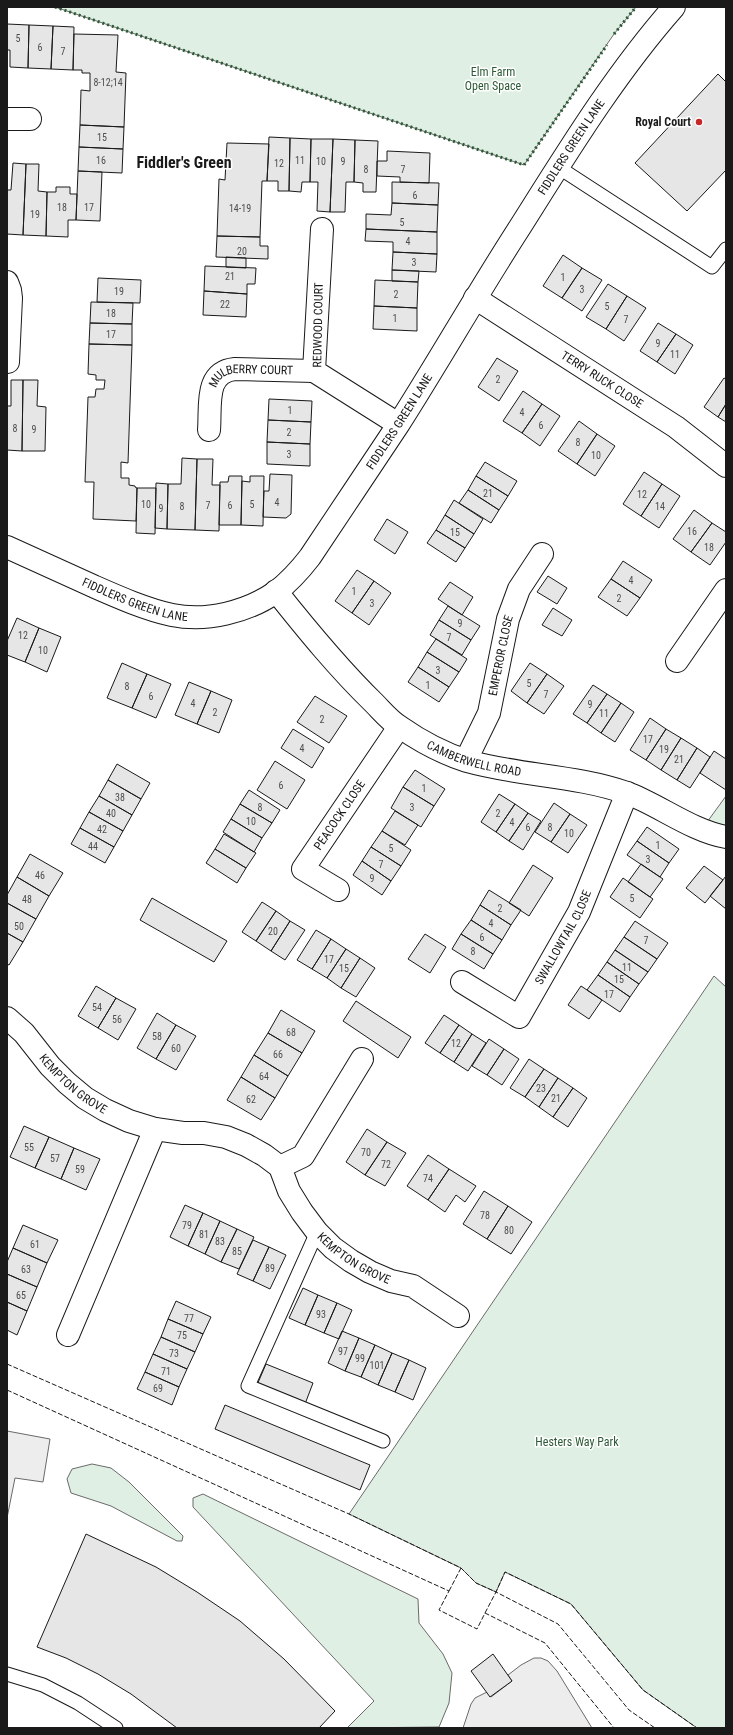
<svg xmlns="http://www.w3.org/2000/svg" width="733" height="1735" font-family="'Roboto Condensed',sans-serif">
<style>
.green{fill:#e0efe3;stroke:#6a6a6a}
.parking{fill:#ededed;stroke:#6a6a6a}
.building{fill:#e6e6e6;stroke:#1a1a1a}
.lines{fill:none;stroke-linecap:round;stroke-linejoin:round}
.service-casing{stroke:#1a1a1a;stroke-width:15}
.minor-casing{stroke:#1a1a1a;stroke-width:24}
.tertiary-casing{stroke:#1a1a1a;stroke-width:24}
.service{stroke:#fff;stroke-width:13}
.minor{stroke:#fff;stroke-width:22}
.tertiary{stroke:#fff;stroke-width:22}
.hedge{stroke:#2b5a34;stroke-width:3;stroke-dasharray:2 3;stroke-linecap:butt}
.fence{stroke:#1a1a1a;stroke-width:1;stroke-dasharray:5 2;stroke-linecap:butt}
.poi-dot{fill:#c62828;stroke:#fff;stroke-width:1.5}
.labels{text-anchor:middle;stroke-width:3;stroke-linejoin:round;paint-order:stroke}
.number-label{font-size:10px;fill:#4d4d4d}
.park-label{font-size:12px;fill:#2b5a34;stroke:#fff}
.poi-label{font-size:12px;font-weight:bold;fill:#1a1a1a;stroke:#fff;text-anchor:end}
.street-label{font-size:12px;fill:#1a1a1a;stroke:#fff}
.district-label{font-size:16px;font-weight:bold;fill:#1a1a1a;stroke:#fff}
</style>
<rect width="100%" height="100%" fill="#fff"/>
<path class="green" d="M55 7H636L614 34 524 165Z
M726 796V837L702 829Z
M714 976 726 987V1728H697L643 1690 571 1604 505 1572 496 1592 476 1583 461 1568 349 1514Z
M92 1464 111 1468 129 1482 183 1536 182 1541H177L111 1506 71 1493 67 1479 72 1469Z
M203 1494 418 1599 419 1623 443 1654 452 1673 449 1703 439 1727 347 1728 374 1701 193 1507V1498Z"/>
<path class="parking" d="M7 1431 50 1439 43 1482 15 1478 7 1518Z
M534 1658H541L548 1661 557 1671 592 1728H463L471 1704 475 1698 487 1692 491 1697 512 1681 508 1675 521 1665Z"/>
<path class="building" d="M7 24 29 25 28 68 10 67V50H7Z
M29 25 53 26 51 69 28 68Z
M53 26 74 27 73 70 51 69Z
M74 34 118 35 116 72 126 73 124 127 80 125 81 90 90 91V73H82V70H73Z
M718 74 726 82V170L687 211 635 163Z
M80 125 124 127 123 149 79 147Z
M269 137 290 138 289 191H278V181H267Z
M290 138 311 139 310 182H302L301 192 289 191Z
M311 139H333L330 212 317 211 318 182H310Z
M333 139 355 140 354 182H346L345 212H330Z
M355 140 378 141 376 192H363V183L354 182Z
M227 143 269 144 267 181H262L260 237 217 236 219 179 225 180Z
M79 147 123 149 122 173 78 171Z
M387 151 430 153 429 183 400 182V177L377 176V161H387Z
M13 163 26 164 23 235 7 234V190H11Z
M26 164H39L38 191 47 192 46 236 23 235Z
M78 171 102 172 100 221 76 220Z
M392 182 439 183 438 205 392 203Z
M56 187H70V194H77L76 220H68V237L46 236 47 192H56Z
M392 203 438 205 437 232 366 229V214L391 215Z
M366 229 437 232V254L393 252V242L365 241Z
M217 236 260 237V246H268V259L216 257Z
M393 252 437 254 436 272 392 270Z
M563 255 582 268 562 298 543 286Z
M226 257 246 258V268L226 267Z
M205 266 256 268 255 284H247V294L204 291Z
M582 268 602 280 582 311 562 298Z
M392 270 419 271 418 282 392 281Z
M98 278 141 280 140 303 97 302Z
M375 280 418 282 417 308 374 306Z
M608 284 627 296 606 329 586 317Z
M204 291 247 294 246 317 203 315Z
M627 296 646 308 624 341 606 329Z
M91 302 133 303 132 324 90 323Z
M374 306 417 308V331L373 329Z
M90 323 132 324V345L89 344Z
M658 323 676 334 657 362 640 351Z
M676 334 693 345 675 374 657 362Z
M89 344 132 345 128 463 121 462V478H129V485L135 486V487L137 488 136 521 93 519 94 482H85L88 397H95L96 389H104L105 380H96V375L88 374Z
M497 358 518 371 499 401 478 387Z
M724 378 726 379V404L718 417 704 407Z
M11 380H23L22 451 7 450V406H11Z
M23 380H38L37 406 46 407 45 451H22Z
M523 391 542 404 522 433 503 421Z
M269 399 312 401 311 422 268 420Z
M542 404 560 416 540 446 522 433Z
M726 404V422L718 417Z
M268 420 311 422 310 444 267 442Z
M579 421 597 434 577 464 558 451Z
M597 434 615 446 595 476 577 464Z
M267 442 310 444V466L267 464Z
M182 458 197 459 195 530 167 529 168 484H181Z
M197 459H213L212 485H220L219 531 195 530Z
M485 462 517 481 508 496 476 476Z
M644 472 662 484 641 516 623 504Z
M270 474 292 475 291 514 286 518 263 517 264 491H269Z
M229 476H242L241 525H219L220 482H228Z
M250 476H264L263 526 241 525 242 481 250 482Z
M476 476 508 496 499 510 468 490Z
M156 483 168 484 167 529 155 528Z
M662 484 680 496 659 528 641 516Z
M137 488H156L155 534 136 533Z
M468 490 499 510 491 523 459 503Z
M454 500 483 519 474 534 445 515Z
M694 510 712 523 691 552 673 539Z
M445 515 474 534 465 548 436 530Z
M387 519 408 532 395 554 374 540Z
M712 523 726 532V542L710 565 691 552Z
M436 530 465 548 456 562 427 543Z
M623 561 652 580 640 598 611 579Z
M357 570 374 581 352 613 335 601Z
M548 576 567 588 557 604 537 592Z
M611 579 640 598 627 616 598 597Z
M374 581 391 593 369 625 352 613Z
M450 582 473 597 462 615 438 599Z
M448 606 480 626 471 640 439 620Z
M553 608 572 620 562 636 542 625Z
M17 618 39 628 25 662 7 655V641Z
M439 620 471 640 462 655 430 635Z
M39 628 61 637 47 672 25 662Z
M436 639 467 659 459 672 427 652Z
M427 652 459 672 449 687 418 667Z
M122 663 147 674 132 708 107 698Z
M530 663 547 674 527 703 511 691Z
M418 667 449 687 439 702 408 682Z
M147 674 171 684 156 718 132 708Z
M547 674 564 686 544 714 527 703Z
M189 682 211 691 197 724 175 715Z
M593 685 607 694 587 723 573 714Z
M211 691 232 700 219 733 197 724Z
M607 694 621 703 601 733 587 723Z
M315 696 347 716 329 743 297 722Z
M621 703 634 712 615 742 601 733Z
M650 718 666 729 646 760 630 750Z
M293 729 324 748 312 768 281 748Z
M666 729 681 738 661 770 646 760Z
M681 738 697 748 677 780 661 770Z
M697 748 710 757 690 788 677 780Z
M714 751 726 759V790L700 773Z
M275 761 305 780 287 809 257 790Z
M117 764 150 783 141 799 108 780Z
M415 770 445 789 434 806 403 787Z
M108 780 141 799 132 815 99 796Z
M403 787 434 806 421 827 391 808Z
M249 790 280 810 272 823 240 804Z
M499 794 515 804 496 832 481 822Z
M99 796 132 815 123 831 89 812Z
M554 803 570 814 551 842 535 832Z
M240 804 272 823 262 838 231 819Z
M515 804 528 813 509 841 496 832Z
M395 811 418 825 405 845 382 831Z
M89 812 123 831 114 847 80 828Z
M528 813 541 821 523 850 509 841Z
M570 814 587 825 568 853 551 842Z
M231 819 262 838 254 852 223 832Z
M647 827 679 849 669 863 637 841Z
M80 828 114 847 105 863 71 844Z
M382 831 411 850 401 866 371 847Z
M224 834 256 853 246 868 215 849Z
M637 841 669 863 660 877 627 855Z
M371 847 401 866 391 881 362 861Z
M215 849 246 868 237 883 206 863Z
M30 854 63 873 49 896 17 877Z
M362 861 391 881 382 895 353 875Z
M641 864 663 879 650 897 628 882Z
M533 865 553 878 529 916 509 903Z
M704 866 723 880 705 903 686 888Z
M726 876V909L710 896Z
M17 877 49 896 36 919 7 903V895Z
M623 878 653 899 640 918 610 897Z
M489 890 521 910 511 925 480 905Z
M152 898 227 941 214 962 140 920Z
M262 902 276 911 256 941 242 932Z
M7 903 36 919 23 942 7 933Z
M480 905 511 925 502 940 471 920Z
M276 911 290 921 271 951 256 941Z
M471 920 502 940 493 954 461 934Z
M290 921 305 930 285 960 271 951Z
M635 921 668 943 657 959 624 937Z
M316 930 331 939 312 969 297 960Z
M7 933 23 942 9 965 7 964Z
M425 934 446 947 430 973 408 959Z
M461 934 493 954 484 969 452 949Z
M624 937 657 959 648 972 615 950Z
M331 939 346 949 327 978 312 969Z
M346 949 360 958 341 988 327 978Z
M615 950 648 972 639 984 607 962Z
M360 958 375 968 356 997 341 988Z
M607 962 639 984 630 997 598 975Z
M598 975 630 997 620 1012 587 990Z
M96 986 116 998 98 1028 78 1016Z
M581 986 602 1000 589 1019 568 1005Z
M116 998 136 1009 118 1040 98 1028Z
M356 1001 411 1037 398 1058 343 1021Z
M281 1010 315 1031 302 1053 268 1033Z
M157 1013 176 1025 156 1059 137 1048Z
M444 1015 459 1025 440 1053 425 1043Z
M176 1025 196 1036 176 1070 156 1059Z
M459 1025 472 1034 454 1062 440 1053Z
M268 1033 302 1053 288 1076 254 1055Z
M472 1034 486 1043 468 1071 454 1062Z
M489 1039 504 1049 487 1075 472 1066Z
M504 1049 519 1059 502 1085 487 1075Z
M254 1055 288 1076 275 1098 241 1077Z
M529 1059 544 1069 525 1097 510 1088Z
M544 1069 558 1078 539 1107 525 1097Z
M241 1077 275 1098 261 1120 227 1100Z
M558 1078 573 1088 553 1117 539 1107Z
M573 1088 587 1098 568 1127 553 1117Z
M24 1126 49 1137 35 1168 10 1157Z
M367 1129 387 1142 365 1175 346 1162Z
M49 1137 74 1148 61 1179 35 1168Z
M387 1142 406 1153 385 1186 365 1175Z
M74 1148 100 1159 86 1190 61 1179Z
M428 1155 449 1169 428 1200 407 1186Z
M449 1169 476 1186 465 1202 456 1195 445 1212 428 1200Z
M484 1191 508 1206 487 1239 463 1224Z
M185 1205 203 1213 188 1246 170 1237Z
M508 1206 532 1222 511 1254 487 1239Z
M203 1213 220 1221 205 1254 188 1246Z
M220 1221 237 1229 221 1262 205 1254Z
M23 1225 58 1240 47 1263 13 1248Z
M237 1229 254 1237 239 1269 221 1262Z
M253 1240 269 1247 253 1281 237 1274Z
M269 1247 286 1255 270 1289 253 1281Z
M13 1248 47 1263 37 1287 7 1274V1262Z
M7 1274 37 1287 27 1311 7 1302Z
M303 1288 318 1295 305 1325 289 1318Z
M318 1295 337 1303 324 1333 305 1325Z
M176 1301 211 1317 203 1334 168 1319Z
M7 1302 27 1311 17 1335 7 1330Z
M337 1303 352 1310 339 1339 324 1333Z
M168 1319 203 1334 195 1352 161 1337Z
M342 1331 359 1338 345 1371 328 1363Z
M161 1337 195 1352 187 1369 153 1354Z
M359 1338 375 1345 361 1377 345 1371Z
M375 1345 392 1353 378 1385 361 1377Z
M392 1353 409 1360 395 1392 378 1385Z
M153 1354 187 1369 179 1387 145 1372Z
M409 1360 426 1368 413 1400 395 1392Z
M266 1364 313 1383 305 1404 257 1385Z
M145 1372 179 1387 172 1405 137 1389Z
M225 1405 370 1465 360 1490 215 1429Z
M86 1534 156 1567 197 1592 240 1621 284 1659 335 1711 319 1728H177L131 1694 98 1674 66 1658 37 1647Z
M493 1654 512 1681 490 1697 471 1671Z"/>
<g class="lines">
<g class="service-casing">
<path id="service" d="M558 167 712 267 726 249
M317 1232 248 1386 383 1441
M7 1674 43 1685 78 1703 116 1728"/>
</g>
<g class="minor-casing">
<g id="minor">
<path d="M7 119H30"/>
<path d="M322 229 314 371 398 424"/>
<path d="M7 282 10 290 11 298 8 362"/>
<path id="s1" d="M475 298 676 427 726 466"/>
<path id="s2" d="M209 430C211 406 204 372 235 369L314 371"/>
<path id="s3" d="M276 591C307 630 338 668 374 703 382 711 390 721 400 727 420 741 445 754 467 761 520 776 575 775 627 793 659 805 692 831 726 837"/>
<path d="M677 661 726 590"/>
<path id="s4" d="M466 760 489 713 508 619 519 589 542 554"/>
<path id="s5" d="M338 890 303 869 399 727"/>
<path id="s6" d="M462 982 519 1017 579 912 627 793"/>
<path id="s7" d="M7 1018 24 1033 50 1066 67 1083 85 1098 105 1110 129 1121 155 1129 183 1133H204L226 1137 246 1145 264 1155 280 1167 289 1191 302 1212 317 1232 333 1248 351 1261 370 1272 391 1281 413 1286 458 1316"/>
<path d="M280 1167 303 1156 362 1059"/>
<path d="M68 1335 155 1129"/>
</g>
</g>
<g class="tertiary-casing">
<g id="tertiary">
<path id="s8" d="M7 547C36 560 64 573 93 586 118 597 145 609 172 615 207 622 247 612 276 592 289 582 300 570 310 557 339 513 369 469 398 425 440 359 478 292 520 227 568 151 615 74 674 7"/>
</g>
</g>
<use href="#service" class="service"/>
<use href="#minor" class="minor"/>
<use href="#tertiary" class="tertiary"/>
<path class="hedge" d="M55 7 524 165 607 45
M614 34 636 7"/>
<path class="fence" d="M7 1364 349 1514 461 1568 476 1583 496 1592 505 1572 571 1604 643 1690 697 1728
M7 1390 449 1591 439 1610 477 1629 485 1613 545 1643 614 1728
M449 1591 461 1568
M485 1613 496 1592 558 1624 629 1710 655 1728"/>
</g>
<circle class="poi-dot" cx="699" cy="122" r="4"/>
<g class="labels">
<g class="number-label">
<text x="18" y="42">5</text>
<text x="40" y="51">6</text>
<text x="63" y="55">7</text>
<text x="108" y="86">8-12;14</text>
<text x="102" y="141">15</text>
<text x="101" y="164">16</text>
<text x="300" y="164">11</text>
<text x="321" y="165">10</text>
<text x="343" y="165">9</text>
<text x="279" y="167">12</text>
<text x="366" y="173">8</text>
<text x="403" y="173">7</text>
<text x="415" y="199">6</text>
<text x="62" y="211">18</text>
<text x="89" y="211">17</text>
<text x="240" y="212">14-19</text>
<text x="35" y="218">19</text>
<text x="402" y="226">5</text>
<text x="408" y="245">4</text>
<text x="242" y="255">20</text>
<text x="414" y="266">3</text>
<text x="230" y="280">21</text>
<text x="563" y="281">1</text>
<text x="582" y="293">3</text>
<text x="119" y="295">19</text>
<text x="396" y="298">2</text>
<text x="225" y="308">22</text>
<text x="607" y="310">5</text>
<text x="111" y="317">18</text>
<text x="395" y="322">1</text>
<text x="626" y="323">7</text>
<text x="111" y="338">17</text>
<text x="658" y="347">9</text>
<text x="675" y="358">11</text>
<text x="498" y="383">2</text>
<text x="290" y="414">1</text>
<text x="522" y="416">4</text>
<text x="541" y="429">6</text>
<text x="15" y="432">8</text>
<text x="34" y="433">9</text>
<text x="289" y="436">2</text>
<text x="578" y="446">8</text>
<text x="289" y="458">3</text>
<text x="596" y="459">10</text>
<text x="488" y="497">21</text>
<text x="642" y="498">12</text>
<text x="277" y="506">4</text>
<text x="146" y="508">10</text>
<text x="252" y="508">5</text>
<text x="208" y="509">7</text>
<text x="230" y="509">6</text>
<text x="182" y="510">8</text>
<text x="660" y="510">14</text>
<text x="161" y="512">9</text>
<text x="692" y="535">16</text>
<text x="455" y="536">15</text>
<text x="709" y="551">18</text>
<text x="631" y="584">4</text>
<text x="354" y="595">1</text>
<text x="619" y="602">2</text>
<text x="372" y="607">3</text>
<text x="460" y="627">9</text>
<text x="23" y="639">12</text>
<text x="449" y="641">7</text>
<text x="43" y="654">10</text>
<text x="438" y="674">3</text>
<text x="529" y="687">5</text>
<text x="428" y="689">1</text>
<text x="127" y="690">8</text>
<text x="546" y="698">7</text>
<text x="151" y="700">6</text>
<text x="193" y="707">4</text>
<text x="590" y="708">9</text>
<text x="215" y="716">2</text>
<text x="604" y="717">11</text>
<text x="322" y="723">2</text>
<text x="648" y="743">17</text>
<text x="302" y="752">4</text>
<text x="664" y="753">19</text>
<text x="679" y="763">21</text>
<text x="281" y="789">6</text>
<text x="424" y="792">1</text>
<text x="120" y="801">38</text>
<text x="260" y="811">8</text>
<text x="412" y="811">3</text>
<text x="111" y="817">40</text>
<text x="498" y="817">2</text>
<text x="251" y="825">10</text>
<text x="512" y="826">4</text>
<text x="528" y="831">6</text>
<text x="550" y="831">8</text>
<text x="102" y="833">42</text>
<text x="569" y="837">10</text>
<text x="658" y="849">1</text>
<text x="93" y="850">44</text>
<text x="391" y="852">5</text>
<text x="648" y="863">3</text>
<text x="381" y="868">7</text>
<text x="40" y="879">46</text>
<text x="372" y="882">9</text>
<text x="632" y="902">5</text>
<text x="27" y="903">48</text>
<text x="500" y="912">2</text>
<text x="491" y="927">4</text>
<text x="19" y="930">50</text>
<text x="273" y="935">20</text>
<text x="482" y="941">6</text>
<text x="646" y="944">7</text>
<text x="473" y="955">8</text>
<text x="329" y="963">17</text>
<text x="627" y="971">11</text>
<text x="344" y="972">15</text>
<text x="619" y="983">15</text>
<text x="609" y="998">17</text>
<text x="97" y="1011">54</text>
<text x="117" y="1023">56</text>
<text x="291" y="1036">68</text>
<text x="157" y="1040">58</text>
<text x="456" y="1047">12</text>
<text x="176" y="1052">60</text>
<text x="278" y="1058">66</text>
<text x="264" y="1080">64</text>
<text x="541" y="1092">23</text>
<text x="556" y="1102">21</text>
<text x="251" y="1103">62</text>
<text x="29" y="1151">55</text>
<text x="366" y="1156">70</text>
<text x="55" y="1162">57</text>
<text x="386" y="1168">72</text>
<text x="80" y="1173">59</text>
<text x="428" y="1182">74</text>
<text x="485" y="1219">78</text>
<text x="187" y="1229">79</text>
<text x="509" y="1234">80</text>
<text x="204" y="1238">81</text>
<text x="220" y="1245">83</text>
<text x="35" y="1248">61</text>
<text x="237" y="1255">85</text>
<text x="270" y="1272">89</text>
<text x="26" y="1273">63</text>
<text x="21" y="1299">65</text>
<text x="321" y="1318">93</text>
<text x="189" y="1322">77</text>
<text x="182" y="1339">75</text>
<text x="343" y="1355">97</text>
<text x="174" y="1357">73</text>
<text x="360" y="1362">99</text>
<text x="377" y="1369">101</text>
<text x="166" y="1375">71</text>
<text x="158" y="1392">69</text>
</g>
<g class="park-label">
<text x="493" y="76">Elm Farm<tspan x="493" dy="14">Open Space</tspan></text>
<text x="577" y="1446">Hesters Way Park</text>
</g>
<g class="poi-label">
<text x="691" y="126">Royal Court</text>
</g>
<g class="street-label">
<text dy="4" stroke="none"><textPath href="#s8" startOffset="823">FIDDLERS GREEN LANE</textPath></text>
<text transform="translate(318 325) rotate(-89)" y="4">REDWOOD COURT</text>
<text dy="4" stroke="none"><textPath href="#s1" startOffset="151">TERRY RUCK CLOSE</textPath></text>
<text dy="4" stroke="none"><textPath href="#s2" startOffset="88">MULBERRY COURT</textPath></text>
<text dy="4" stroke="none"><textPath href="#s8" startOffset="499">FIDDLERS GREEN LANE</textPath></text>
<text dy="4" stroke="none"><textPath href="#s8" startOffset="139">FIDDLERS GREEN LANE</textPath></text>
<text dy="4" stroke="none"><textPath href="#s4" startOffset="111">EMPEROR CLOSE</textPath></text>
<text dy="4" stroke="none"><textPath href="#s3" startOffset="266">CAMBERWELL ROAD</textPath></text>
<text dy="4" stroke="none"><textPath href="#s5" startOffset="106">PEACOCK CLOSE</textPath></text>
<text dy="4" stroke="none"><textPath href="#s6" startOffset="158">SWALLOWTAIL CLOSE</textPath></text>
<text dy="4" stroke="none"><textPath href="#s7" startOffset="94">KEMPTON GROVE</textPath></text>
<text dy="4" stroke="none"><textPath href="#s7" startOffset="444">KEMPTON GROVE</textPath></text>
</g>
<g class="district-label">
<text x="184" y="168">Fiddler's Green</text>
</g>
</g>
<rect width="733" height="1735" fill="none" stroke="#1a1a1a" stroke-width="16"/>
</svg>
